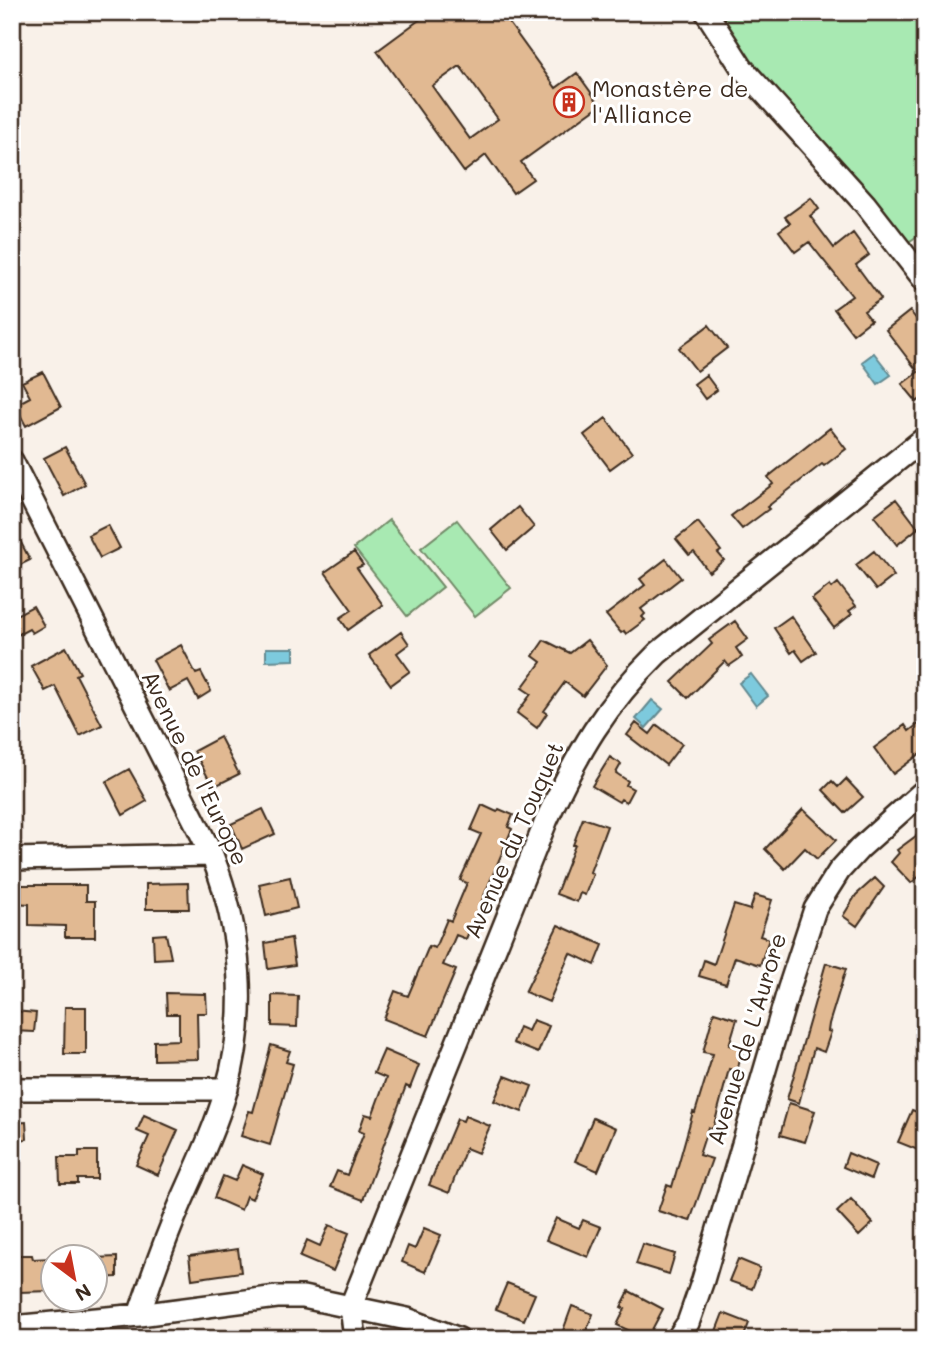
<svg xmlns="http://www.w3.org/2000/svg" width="937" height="1351" font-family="Mali,sans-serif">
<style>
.green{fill:#a8e9b2;stroke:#728a68;stroke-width:2}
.water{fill:#7dcadd;stroke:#638a91;stroke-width:2}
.building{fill:#e1b992;stroke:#3b2a1e;stroke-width:2;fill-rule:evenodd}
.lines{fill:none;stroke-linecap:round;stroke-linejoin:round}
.minor-casing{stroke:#3b2a1e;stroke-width:26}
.minor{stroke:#fff;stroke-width:21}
.labels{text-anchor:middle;stroke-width:6;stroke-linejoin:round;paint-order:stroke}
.poi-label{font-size:23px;fill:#3b2a1e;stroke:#fff;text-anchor:start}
.street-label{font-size:23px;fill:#3b2a1e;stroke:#fff}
</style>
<rect width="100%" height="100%" fill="#f9f1e9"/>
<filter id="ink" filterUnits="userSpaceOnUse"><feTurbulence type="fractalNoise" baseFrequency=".0143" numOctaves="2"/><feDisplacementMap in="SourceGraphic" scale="14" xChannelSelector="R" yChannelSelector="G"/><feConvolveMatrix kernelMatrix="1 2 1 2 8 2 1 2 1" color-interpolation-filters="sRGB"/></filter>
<g filter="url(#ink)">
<path class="green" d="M712 12H925V231L907 243 742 58Z
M389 520 443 587 407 616 354 548Z
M457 520 511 588 475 616 421 548Z"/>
<path class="water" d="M874 353 891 375 878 384 862 362Z
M266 648H294V660L266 661Z
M751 674 768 696 756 706 739 683Z
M652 700 663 709 646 728 636 719Z"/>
<path class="building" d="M430 12H501L556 88 577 73 600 105 521 162 533 179 513 193 486 155 464 172 377 51ZM460 66 498 119 470 139 432 86Z
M811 198 819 209 810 216 834 248 853 233 869 255 856 265 881 299 864 311 871 320 853 334 834 309 852 296 809 242 795 252 779 231 790 223 785 217Z
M910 311 925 330V395L917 402 902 384 918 372 886 330Z
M709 325 727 348 697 371 679 348Z
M43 372 61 407 26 426 15 405 30 397 22 382Z
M706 375 717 390 705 399 694 384Z
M606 418 632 453 610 469 584 435Z
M830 428 846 449 824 466 822 464 767 507 769 509 742 529 731 516 773 484 768 477Z
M65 447 85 484 64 496 44 458Z
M896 499 918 528 897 545 874 516Z
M518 507 534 527 507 550 491 530Z
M698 522 721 551 718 553 724 560 709 572 694 552 689 555 676 539Z
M12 525 30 560 12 569Z
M108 525 120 548 100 558 88 535Z
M874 551 894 576 876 590 856 565Z
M354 552 363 565 357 568 383 605 348 630 340 618 352 610 325 572Z
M666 559 681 578 641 609 645 614 642 617 645 620 626 634 624 631 621 633 606 615 645 585 640 579Z
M838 583 856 606 849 611 852 614 834 628 812 599 830 585 832 588Z
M33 606 44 626 32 633 29 629 12 638V617Z
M791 616 816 652 803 661 795 650 791 653 774 628Z
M735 621 748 639 736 648 742 657 729 666 725 661 688 698 672 682 712 644 709 640Z
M401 632 409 644 397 653 410 671 391 685 369 655Z
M544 640 570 653 587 640 607 665 583 696 565 682 544 711 547 713 537 728 517 713 531 694 522 688 541 662 533 656Z
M181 645 196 674 201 672 211 691 198 699 188 681 169 691 153 660Z
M66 647 80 673 76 675 102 725 80 736 55 686 45 691 31 666Z
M925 719V750L893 774 874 748 905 725 909 731Z
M636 723 650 734 657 725 682 744 666 765 627 735Z
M220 737 239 774 213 787 194 751Z
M610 757 621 764 616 773 628 781 626 785 633 789 626 802 621 799 619 802 592 786Z
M129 769 147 801 123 815 106 782Z
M846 779 863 797 845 813 823 790 832 781 838 787Z
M482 805 497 812 499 809 513 815 508 827 512 829 466 939 456 935 443 965 456 970 428 1036 384 1019 395 991 408 996 429 946 435 948 447 919 451 921 467 883 460 880 481 834 471 830Z
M263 809 275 834 242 849 231 824Z
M803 809 836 840 817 859 805 848 785 869 765 849Z
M583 818 607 826 590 872 593 874 585 895 580 893 577 902 556 894 575 845H573Z
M916 836 925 848V872L911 883 891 862 899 853 897 850Z
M290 877 297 908 266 916 259 884Z
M875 878 884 887 857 926 843 916 856 895Z
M188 883 189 909H146V884Z
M14 885H86V901H95V937H65V926L29 925V904L14 903Z
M755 895 772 900 760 936 769 939 760 965 735 957 726 984 699 976 704 960 714 964 734 905 750 910Z
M558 925 603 945 595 965 570 953 549 1002 525 992Z
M166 934 171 958 154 959 153 935Z
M291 938 295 965 268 969 265 943Z
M826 963 846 969 829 1024 828 1031 831 1032 824 1052 814 1048 799 1103 787 1099Z
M166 993 206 994 207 1013H197L198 1059 154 1060V1041L179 1040V1014H167Z
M272 995 298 996 297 1027 272 1026Z
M65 1007H86V1054H64Z
M14 1011 36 1013 34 1032 13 1031Z
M714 1012 737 1019 729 1045 743 1049 737 1071 729 1069 713 1129 708 1127 699 1155 712 1159 690 1221 658 1211 667 1185 672 1187 693 1112 695 1113 713 1054 703 1052Z
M533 1020 549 1026 538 1053 513 1043 519 1027 528 1031Z
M271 1045 290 1051 286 1062 293 1064 270 1145 241 1136 249 1111 253 1112Z
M384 1050 419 1065 410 1088 406 1086 363 1200 330 1187 337 1171 347 1175 364 1133 359 1131 365 1114 372 1116 386 1078 374 1073Z
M505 1076 532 1086 522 1112 494 1101Z
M789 1103 815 1111 805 1142 780 1135Z
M912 1110 925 1115V1133L918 1150 898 1142Z
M144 1115 178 1130 158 1175 136 1165 149 1136 137 1131Z
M465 1116 490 1126 478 1153 466 1148 449 1193 429 1185 457 1119 463 1121Z
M593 1118 616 1128 598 1171 575 1161Z
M26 1122 27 1139 12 1141V1123Z
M79 1151H97V1179H78V1184H60L59 1157H79Z
M848 1153 876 1165 871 1179 843 1167Z
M242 1165 263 1174 252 1199 246 1196 241 1210 214 1198 223 1176 235 1181Z
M851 1199 873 1223 859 1236 837 1212Z
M556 1218 579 1228 583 1220 601 1227 588 1257 546 1240Z
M329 1225 349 1233 333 1271 300 1257 307 1240 320 1246Z
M424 1228 441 1235 425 1272 402 1262 408 1246 415 1249Z
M643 1244 675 1254 669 1274 636 1264Z
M238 1249 241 1272 192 1279 189 1256Z
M18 1255H32L33 1259 52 1258V1291L19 1292Z
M117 1257V1277L94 1278V1258Z
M738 1259 760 1268 752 1289 729 1281Z
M507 1283 535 1294 524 1320 496 1309Z
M629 1291 663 1309 647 1339 617 1325 625 1309 621 1307Z
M572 1306 593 1314 583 1339H560Z
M723 1313 749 1323 743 1339H713Z"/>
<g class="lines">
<g class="minor-casing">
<path id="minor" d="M706 12 742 68 865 204 925 281
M12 461 212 855C241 929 249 1014 226 1091 215 1128 198 1164 182 1200 166 1237 152 1276 139 1315
M12 859 212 855
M12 1089H227
M12 1327 139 1315 277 1297H303L407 1319 459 1339
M355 1339 351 1306 547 819C578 752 605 705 658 653L925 438
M677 1339 688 1323 703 1280 789 988 815 909 839 871 860 848 925 790"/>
</g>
<use href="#minor" class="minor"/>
</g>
</g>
<defs>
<g id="building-ring" transform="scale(1.575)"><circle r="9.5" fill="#fff" stroke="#c8321e" stroke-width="1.5"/><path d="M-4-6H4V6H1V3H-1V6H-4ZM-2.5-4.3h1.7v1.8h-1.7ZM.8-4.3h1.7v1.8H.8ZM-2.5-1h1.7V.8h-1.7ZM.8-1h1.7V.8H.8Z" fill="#c8321e"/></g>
</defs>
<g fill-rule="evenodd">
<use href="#building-ring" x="569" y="102"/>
</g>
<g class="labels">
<g class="poi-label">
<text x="592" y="97">Monastère de<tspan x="592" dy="26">l'Alliance</tspan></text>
</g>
<g class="street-label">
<text transform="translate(195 768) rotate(64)" y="8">Avenue de l'Europe</text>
<text transform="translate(514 840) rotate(-66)" y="8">Avenue du Touquet</text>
<text transform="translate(747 1039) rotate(-73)" y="8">Avenue de L'Aurore</text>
</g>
</g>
<rect width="937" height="1351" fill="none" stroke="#fff" stroke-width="42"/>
<rect x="21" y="21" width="895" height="1309" fill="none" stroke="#3b2a1e" stroke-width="2.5" filter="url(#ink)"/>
<g transform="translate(74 1278) rotate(148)"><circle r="33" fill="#ffffff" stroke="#b1aaa5" stroke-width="2"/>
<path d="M0-5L12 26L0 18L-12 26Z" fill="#c8321e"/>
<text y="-10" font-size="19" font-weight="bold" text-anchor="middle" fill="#3b2a1e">N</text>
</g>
</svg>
